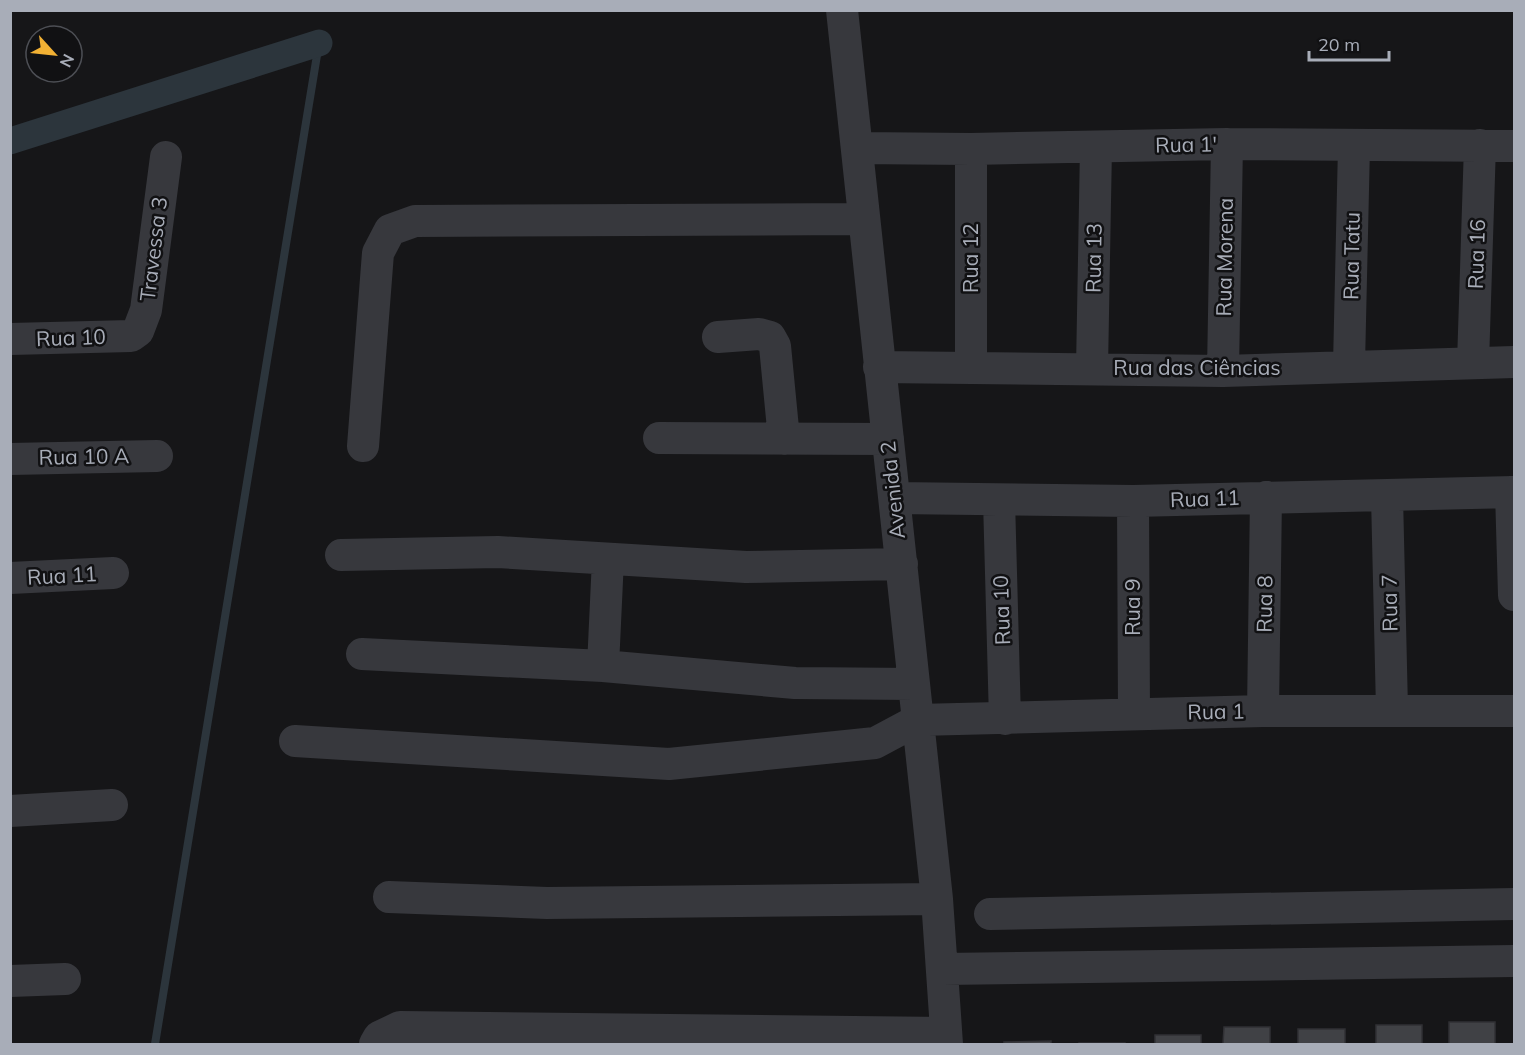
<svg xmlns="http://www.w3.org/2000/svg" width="1525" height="1055" font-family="Mulish,sans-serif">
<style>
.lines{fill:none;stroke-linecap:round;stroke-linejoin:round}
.stream{stroke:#2c353c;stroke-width:8}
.canal{stroke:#2c353c;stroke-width:27}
.building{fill:#404145;stroke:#303034;stroke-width:1.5}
.minor{stroke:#37383d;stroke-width:32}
.labels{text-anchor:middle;stroke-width:5;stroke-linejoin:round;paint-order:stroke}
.street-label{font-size:21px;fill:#a8adb8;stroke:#111113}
</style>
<rect width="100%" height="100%" fill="#161618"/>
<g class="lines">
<path class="stream" d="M155 1044 319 43"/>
<path class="canal" d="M10 141 319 43"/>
</g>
<path class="building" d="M1449 1022H1495V1044H1449Z
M1376 1025H1422V1044H1376Z
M1224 1027H1270V1044H1223Z
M1298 1029H1345V1044H1298Z
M1155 1035H1201V1044H1155Z
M1051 1041V1044H1004V1042Z
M1079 1043H1125V1044H1079Z"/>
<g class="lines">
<path class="minor" d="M842 10 937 899 947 1044
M857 148 971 149 1227 144 1514 146
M718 337 759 334 770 337 775 346 784 439
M10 339 131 336 138 331 146 310 166 157
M1473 363 1480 145
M1349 365 1354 146
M879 367 1223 371 1514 362
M971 367V149
M1092 369 1096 147
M1223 371 1227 144
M659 438 888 439
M363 446 378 253 390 230 415 221 864 219
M10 459 157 456
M1511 492 1514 595
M1387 496 1392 709
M895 498 1133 501 1514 492
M999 500 1005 719
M1133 501 1134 714
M341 555 498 552 746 567 902 564
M10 578 113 573
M362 654 603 666 795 683 914 684
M603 666 608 559
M1263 711 1266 497
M295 741 669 764 875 743 918 720 1263 711H1514
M10 811 112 805
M389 897 547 903 937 899
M990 914 1514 904
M943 969 1514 961
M10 981 65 979
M375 1044 379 1037 400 1027 946 1033"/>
</g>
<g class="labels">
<g class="street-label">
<text transform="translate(1186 145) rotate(-1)" y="7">Rua 1'</text>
<text transform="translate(154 249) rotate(-83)" y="7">Travessa 3</text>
<text transform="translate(1477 254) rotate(-88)" y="7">Rua 16</text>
<text transform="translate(1352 256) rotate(-89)" y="7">Rua Tatu</text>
<text transform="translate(1225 257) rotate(-89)" y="7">Rua Morena</text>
<text transform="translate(971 258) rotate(-90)" y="7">Rua 12</text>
<text transform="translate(1094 258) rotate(-89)" y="7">Rua 13</text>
<text transform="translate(71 338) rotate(-2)" y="7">Rua 10</text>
<text x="1197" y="375">Rua das Ciências</text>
<text transform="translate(84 457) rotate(-1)" y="7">Rua 10 A</text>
<text transform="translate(893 490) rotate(-96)" y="7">Avenida 2</text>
<text transform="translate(1205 499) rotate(-2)" y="7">Rua 11</text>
<text transform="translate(62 576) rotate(-3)" y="7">Rua 11</text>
<text transform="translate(1390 603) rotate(-91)" y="7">Rua 7</text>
<text transform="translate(1265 604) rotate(-89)" y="7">Rua 8</text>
<text transform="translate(1133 607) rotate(-90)" y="7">Rua 9</text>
<text transform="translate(1002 610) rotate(-92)" y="7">Rua 10</text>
<text transform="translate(1216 712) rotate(-1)" y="7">Rua 1</text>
</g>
</g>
<rect width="1525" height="1055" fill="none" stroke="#a8adb8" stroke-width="24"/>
<g transform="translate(54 54) rotate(117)"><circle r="28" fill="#111113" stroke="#4d4f55" stroke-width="1.5"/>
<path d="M0-4.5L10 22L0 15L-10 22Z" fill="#f2b134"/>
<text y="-9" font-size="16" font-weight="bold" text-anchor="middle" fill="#a8adb8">N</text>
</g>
<path d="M1309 51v9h80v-9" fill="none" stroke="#a8adb8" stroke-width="3"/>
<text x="1318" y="51" font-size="18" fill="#a8adb8" stroke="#111113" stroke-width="4.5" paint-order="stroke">20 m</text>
</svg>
